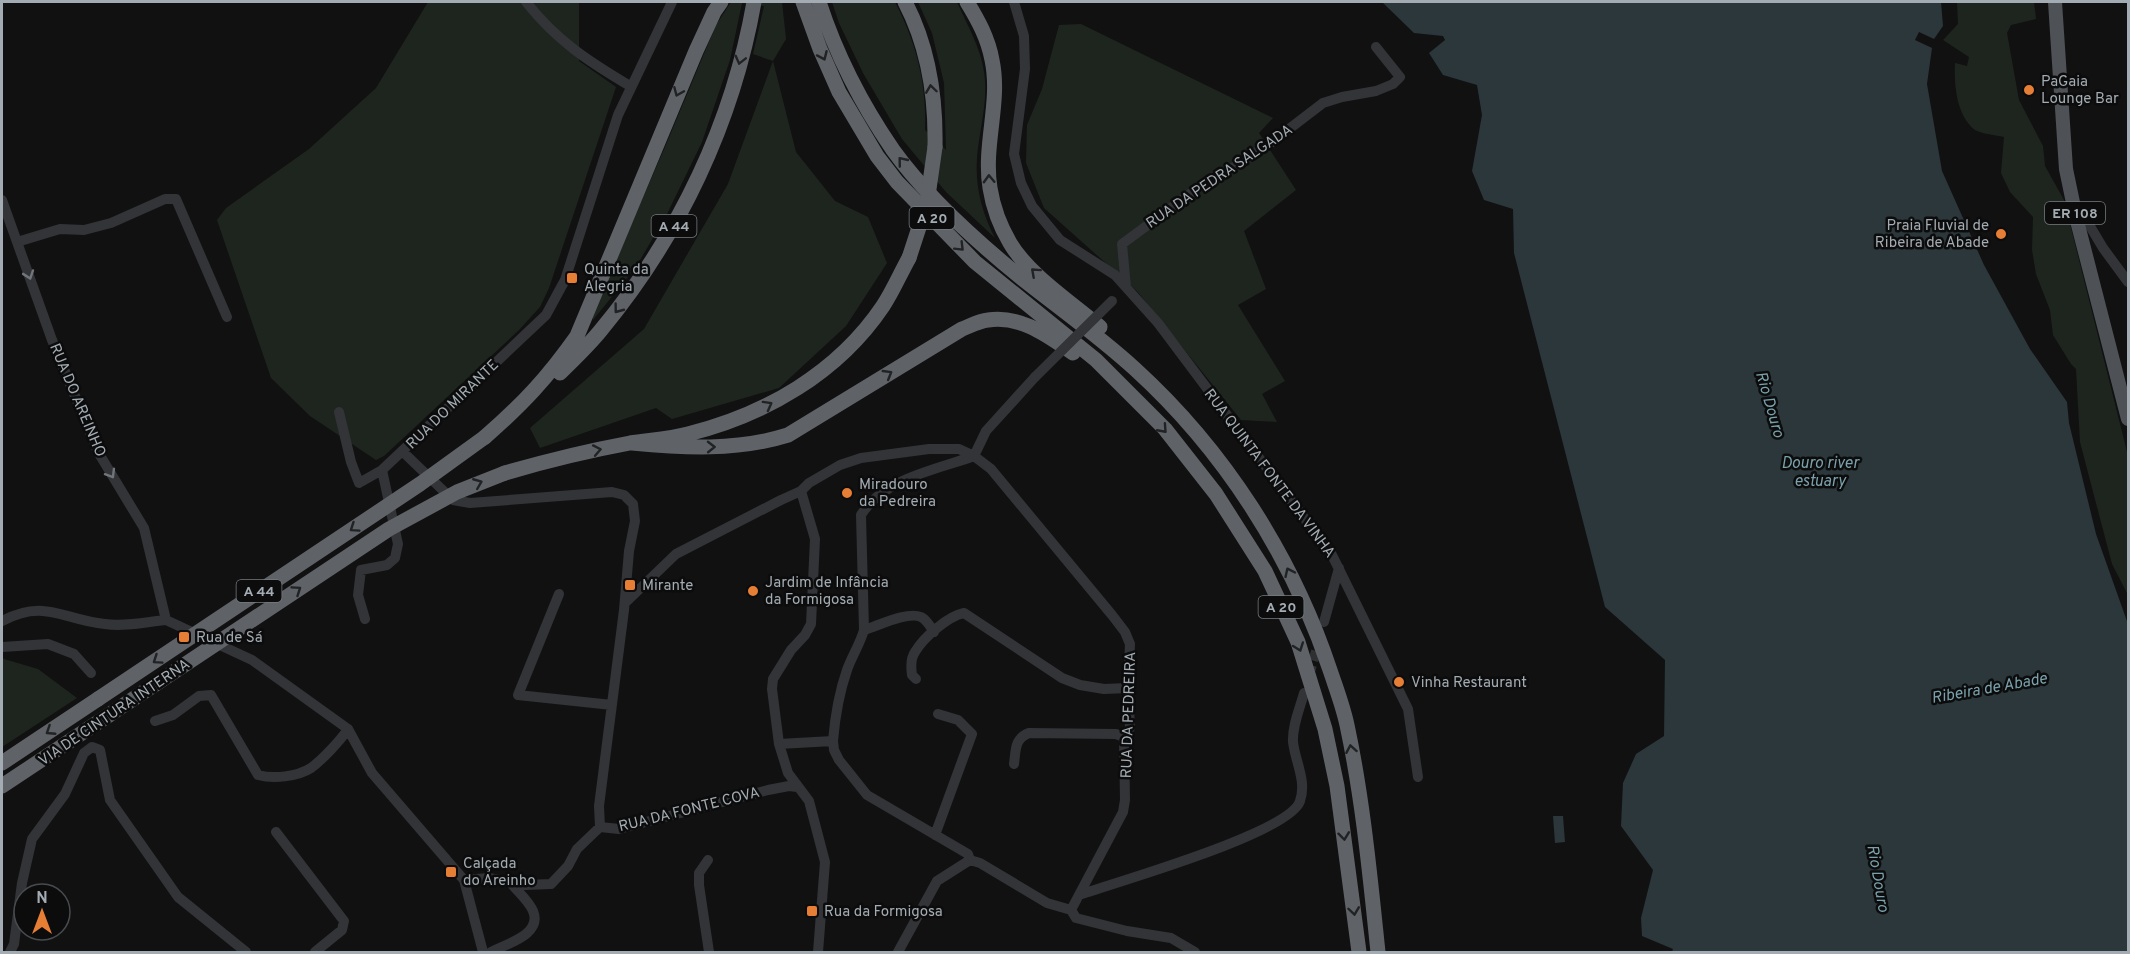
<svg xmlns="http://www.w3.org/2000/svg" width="2130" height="954" font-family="Overpass,sans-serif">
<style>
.green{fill:#1e251e}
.water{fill:#2b373a}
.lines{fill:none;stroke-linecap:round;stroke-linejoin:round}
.minor-tunnel{stroke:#2e3032;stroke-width:10;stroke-dasharray:10 5;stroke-linecap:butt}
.minor{stroke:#323437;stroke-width:10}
.major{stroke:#4e5256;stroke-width:14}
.highway{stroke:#5f6368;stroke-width:15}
.minor-bridge{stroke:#323437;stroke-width:10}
.highway-bridge{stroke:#5f6368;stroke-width:15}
.oneway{stroke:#212224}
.oneway2{stroke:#70767b}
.poi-dot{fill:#e77e35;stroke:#0c0c0d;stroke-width:2}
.labels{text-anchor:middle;stroke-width:5;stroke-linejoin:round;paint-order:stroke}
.shield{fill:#0c0c0d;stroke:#767c80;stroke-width:1.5}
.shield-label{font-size:14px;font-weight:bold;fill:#a3acb2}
.poi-label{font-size:15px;fill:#a3acb2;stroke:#0c0c0d;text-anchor:start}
.street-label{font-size:15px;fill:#a3acb2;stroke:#0c0c0d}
.water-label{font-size:16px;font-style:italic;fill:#7ba2ac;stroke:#0c0c0d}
</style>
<rect width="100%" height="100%" fill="#111112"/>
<path class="green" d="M428 2H579V61L616 87 549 288 540 307 519 330 384 456 376 460 310 416 271 378 217 220 226 208 309 149 376 88Z
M731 2H782L786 39 773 61 796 152 835 201 868 217 887 263 846 326 779 388 672 419 656 408 540 448 530 428 644 329 728 184 773 61 753 54 764 6 742 3 730 60 702 142 667 214 636 267 593 320 592 314 665 147 716 25Z
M832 2H895C916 42 927 84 925 130L946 150 944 83 932 33 918 2H957C968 27 983 51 985 80 987 106 979 132 977 158 975 187 982 213 995 238L946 192 902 139 863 73 839 23Z
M1957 2H2034L2036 19 2011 25 2007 33 2019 100 2043 146 2045 166 2064 200 2128 456V595L2112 564 2080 442 2076 369 2071 364 2053 335 2050 310 2036 274 2032 250 2033 217 2010 192 2001 173 2004 137C1996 135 1982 134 1975 130 1956 115 1954 84 1955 63L1967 66 1969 57 1943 40 1958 24Z
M1081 24 1273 118 1259 133 1296 190 1244 231 1266 289 1238 305 1285 381 1262 394 1277 422 1241 420 1137 291 1044 208 1026 163 1027 125 1042 89 1059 25Z
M2 656 4 659 38 669 77 698 2 747Z"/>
<path class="water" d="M1382 2H1941L1943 26 1934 39 1919 32 1915 40 1932 48 1927 84 1942 171 1984 265 2030 349 2067 402 2069 423 2096 534 2128 624V952H1672L1673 949 1642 936 1641 918 1653 870 1621 826 1623 783 1636 754 1664 736 1665 660 1605 607 1514 253 1513 209 1484 200 1472 171 1482 115 1477 85 1443 75 1429 53 1445 40 1443 36 1414 33Z
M1553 816H1563L1565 842 1555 843Z"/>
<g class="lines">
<path class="minor-tunnel" d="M1309 675 1319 641"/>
<path class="minor" d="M526 2C557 41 588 61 630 86
M1014 2 1024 36 1025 69 1014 154 1021 183 1032 206 1060 240 1115 275 1158 323 1332 555 1408 709 1418 777
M2 200 52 340 98 452 144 528 166 620
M2076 217 2084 216 2103 248 2128 282
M17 242 60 229 84 230 111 223 165 199H176L227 317
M1126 287 1122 244 1213 177 1234 167 1272 142 1323 103 1342 97 1376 91 1393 84 1400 77 1376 47
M339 412 351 462 359 483 382 470 546 315 565 280 618 115 672 2
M402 451 453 500 470 503 612 492 624 495 633 504 635 521 629 551 624 610 599 806 600 827
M974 456 986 431 1035 377
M801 491 815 539 811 624 805 635 791 650 773 679 772 689 779 744 788 773 809 801 825 862 818 952
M559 594 518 695 612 705
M625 603 676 554 781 500 801 491 809 483 840 465 861 458 929 449H959L974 456 991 469 1112 615 1125 632 1130 644 1128 688 1130 728 1124 737 1125 800 1123 812 1071 910
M365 619 358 595 361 570 387 565 395 558 398 544 382 470
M166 620 252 660 348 729 372 773 464 880 483 952
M2 621C45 598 63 620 105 624 125 627 146 622 166 620
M1324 622 1339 568
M864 630C878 626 907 611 921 617 927 620 930 626 934 632
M2 647 48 644 74 654 91 673
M916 679 912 675C911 668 910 659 915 652 923 638 948 616 964 613L1062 678 1080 685 1104 689 1128 688
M155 721 173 715 199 696 211 695 258 775C273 779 297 777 311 768 322 760 340 741 348 729
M779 744 833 741
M1014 764C1016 750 1014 739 1029 733L1116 734 1124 737
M276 832 344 921 342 930 315 952
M935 835 972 734 958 720 938 714
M708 860 699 873V885L709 952
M970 860 968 854 867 795 839 760 834 750 833 741C835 717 839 693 847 670 852 656 860 644 864 630L861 515C884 478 936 470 974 456
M970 860 980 863 1047 903 1071 910
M464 880 489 878 525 885 551 884 568 866 577 849 600 827 619 829 768 790 789 786 797 787
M1079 895C1116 882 1290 833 1300 801 1307 781 1295 761 1293 742 1292 726 1300 708 1304 693
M1071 910 1076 918 1127 931 1171 938 1195 952
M10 952 14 944 22 883 32 839 65 794 84 753 92 747 100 750 110 800 178 897 246 952
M491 952C505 944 543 935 533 911 529 901 517 891 510 882
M898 952 937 881 970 860"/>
<path class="major" d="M2055 2 2066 169 2076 217 2128 419"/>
<path class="highway" d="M803 2 820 49 839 92 877 156 897 182 975 262 1096 360 1165 429 1216 494 1265 571 1298 642 1325 729 1337 786 1359 952
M819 2C836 54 862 105 893 150 926 196 975 240 1019 276 1058 307 1099 336 1135 369 1224 450 1292 556 1330 670 1336 688 1343 706 1347 725 1363 800 1370 876 1378 952
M905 2C928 46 936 98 935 147
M967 2C978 20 988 38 992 60 1001 102 983 145 990 188 993 207 1000 226 1010 243 1028 274 1072 303 1100 327
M560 373C574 359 589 345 601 330 679 236 733 122 754 2
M485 437C523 404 548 377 577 336L696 51 714 12 721 2
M632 443C684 448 737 451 788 435L962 329C970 326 979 321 988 320 1021 315 1048 336 1073 353
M505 473C546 461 587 451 630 443 649 440 669 439 688 434 765 415 838 373 883 306 893 291 900 274 909 258
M2 763 98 699
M2 786 109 715"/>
<path class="minor-bridge" d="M1035 377 1112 301"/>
<path class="highway-bridge" d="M909 258 927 203 935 147
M98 699 420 484 485 437
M109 715 389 529 457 492 505 473"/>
</g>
<defs><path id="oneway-chevron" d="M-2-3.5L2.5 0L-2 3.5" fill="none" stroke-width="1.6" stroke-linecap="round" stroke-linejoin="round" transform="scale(1.5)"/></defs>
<g class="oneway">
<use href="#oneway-chevron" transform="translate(823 56) rotate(66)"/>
<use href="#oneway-chevron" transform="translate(740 60) rotate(104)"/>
<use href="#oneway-chevron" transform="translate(931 89) rotate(-98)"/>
<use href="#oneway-chevron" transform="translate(678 92) rotate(113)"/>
<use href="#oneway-chevron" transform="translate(902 161) rotate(-129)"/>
<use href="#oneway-chevron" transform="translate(989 179) rotate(-92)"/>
<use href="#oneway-chevron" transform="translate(960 247) rotate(45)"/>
<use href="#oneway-chevron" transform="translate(1035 272) rotate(-138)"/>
<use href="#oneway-chevron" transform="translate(618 309) rotate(127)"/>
<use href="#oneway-chevron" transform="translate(888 374) rotate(-31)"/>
<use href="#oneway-chevron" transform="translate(768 405) rotate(-29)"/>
<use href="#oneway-chevron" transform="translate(1163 429) rotate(48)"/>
<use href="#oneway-chevron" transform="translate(711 447) rotate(-1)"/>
<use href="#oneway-chevron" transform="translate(597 450) rotate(-11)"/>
<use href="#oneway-chevron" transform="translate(478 483) rotate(-22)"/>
<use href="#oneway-chevron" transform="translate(354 528) rotate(146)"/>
<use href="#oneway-chevron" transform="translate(1289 572) rotate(-115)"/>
<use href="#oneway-chevron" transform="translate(297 590) rotate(-34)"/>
<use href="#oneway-chevron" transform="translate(1299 647) rotate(70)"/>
<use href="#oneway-chevron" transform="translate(157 660) rotate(146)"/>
<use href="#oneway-chevron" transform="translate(50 731) rotate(147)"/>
<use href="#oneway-chevron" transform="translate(1351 749) rotate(-100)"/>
<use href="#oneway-chevron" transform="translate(1344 836) rotate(83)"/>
<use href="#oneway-chevron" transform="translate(1354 911) rotate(82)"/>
</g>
<g class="oneway2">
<use href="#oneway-chevron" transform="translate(29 275) rotate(71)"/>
<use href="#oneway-chevron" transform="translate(111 474) rotate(59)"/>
</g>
<g class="poi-dot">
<circle cx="2029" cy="90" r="6"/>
<circle cx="2001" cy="234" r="6"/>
<rect x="566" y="272" width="12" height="12" rx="3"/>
<circle cx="847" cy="493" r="6"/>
<rect x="624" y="579" width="12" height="12" rx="3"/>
<circle cx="753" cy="591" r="6"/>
<rect x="178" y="631" width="12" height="12" rx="3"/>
<circle cx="1399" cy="682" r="6"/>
<rect x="445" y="866" width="12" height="12" rx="3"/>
<rect x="806" y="905" width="12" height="12" rx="3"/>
</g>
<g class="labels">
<g class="shield">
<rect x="2045" y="202" width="60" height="22" rx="4.5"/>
<rect x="909.5" y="207" width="45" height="22" rx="4.5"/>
<rect x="651.5" y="215" width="45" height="22" rx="4.5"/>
<rect x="236.5" y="580" width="45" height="22" rx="4.5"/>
<rect x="1258.5" y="596" width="45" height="22" rx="4.5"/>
</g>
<g class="shield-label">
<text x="2075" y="218">ER 108</text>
<text x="932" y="223">A 20</text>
<text x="674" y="231">A 44</text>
<text x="259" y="596">A 44</text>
<text x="1281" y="612">A 20</text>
</g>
<g class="poi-label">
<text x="2041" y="86">PaGaia<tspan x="2041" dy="17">Lounge Bar</tspan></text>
<text x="1989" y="230" text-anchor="end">Praia Fluvial de<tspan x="1989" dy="17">Ribeira de Abade</tspan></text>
<text x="584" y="274">Quinta da<tspan x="584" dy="17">Alegria</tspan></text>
<text x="859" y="489">Miradouro<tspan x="859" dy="17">da Pedreira</tspan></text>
<text x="765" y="587">Jardim de Infância<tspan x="765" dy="17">da Formigosa</tspan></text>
<text x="642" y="590">Mirante</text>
<text x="196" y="642">Rua de Sá</text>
<text x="1411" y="687">Vinha Restaurant</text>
<text x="463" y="868">Calçada<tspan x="463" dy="17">do Areinho</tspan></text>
<text x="824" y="916">Rua da Formigosa</text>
</g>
<g class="street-label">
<text transform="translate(1219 176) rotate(-34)" y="5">RUA DA PEDRA SALGADA</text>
<text transform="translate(78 400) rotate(67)" y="5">RUA DO AREINHO</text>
<text transform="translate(452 404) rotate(-44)" y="5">RUA DO MIRANTE</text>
<text transform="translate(1270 473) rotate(53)" y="5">RUA QUINTA FONTE DA VINHA</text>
<text transform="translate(114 712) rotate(-34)" y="5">VIA DE CINTURA INTERNA</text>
<text transform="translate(1128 715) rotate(-88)" y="5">RUA DA PEDREIRA</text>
<text transform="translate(689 809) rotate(-14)" y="5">RUA DA FONTE COVA</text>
</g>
<g class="water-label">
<text transform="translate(1771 404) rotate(74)" y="6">Rio Douro</text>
<text x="1820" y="468">Douro river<tspan x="1820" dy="18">estuary</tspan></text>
<text transform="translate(1989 687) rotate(-10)" y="6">Ribeira de Abade</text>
<text transform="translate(1879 878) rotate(80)" y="6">Rio Douro</text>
</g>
</g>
<rect width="2130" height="954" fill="none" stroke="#a3acb2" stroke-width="6"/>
<g transform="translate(42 912)"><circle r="28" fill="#0c0c0d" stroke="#484c4f" stroke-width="1.5"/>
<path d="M0-4.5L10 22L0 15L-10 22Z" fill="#e77e35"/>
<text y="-9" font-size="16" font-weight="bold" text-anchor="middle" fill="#a3acb2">N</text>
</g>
</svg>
